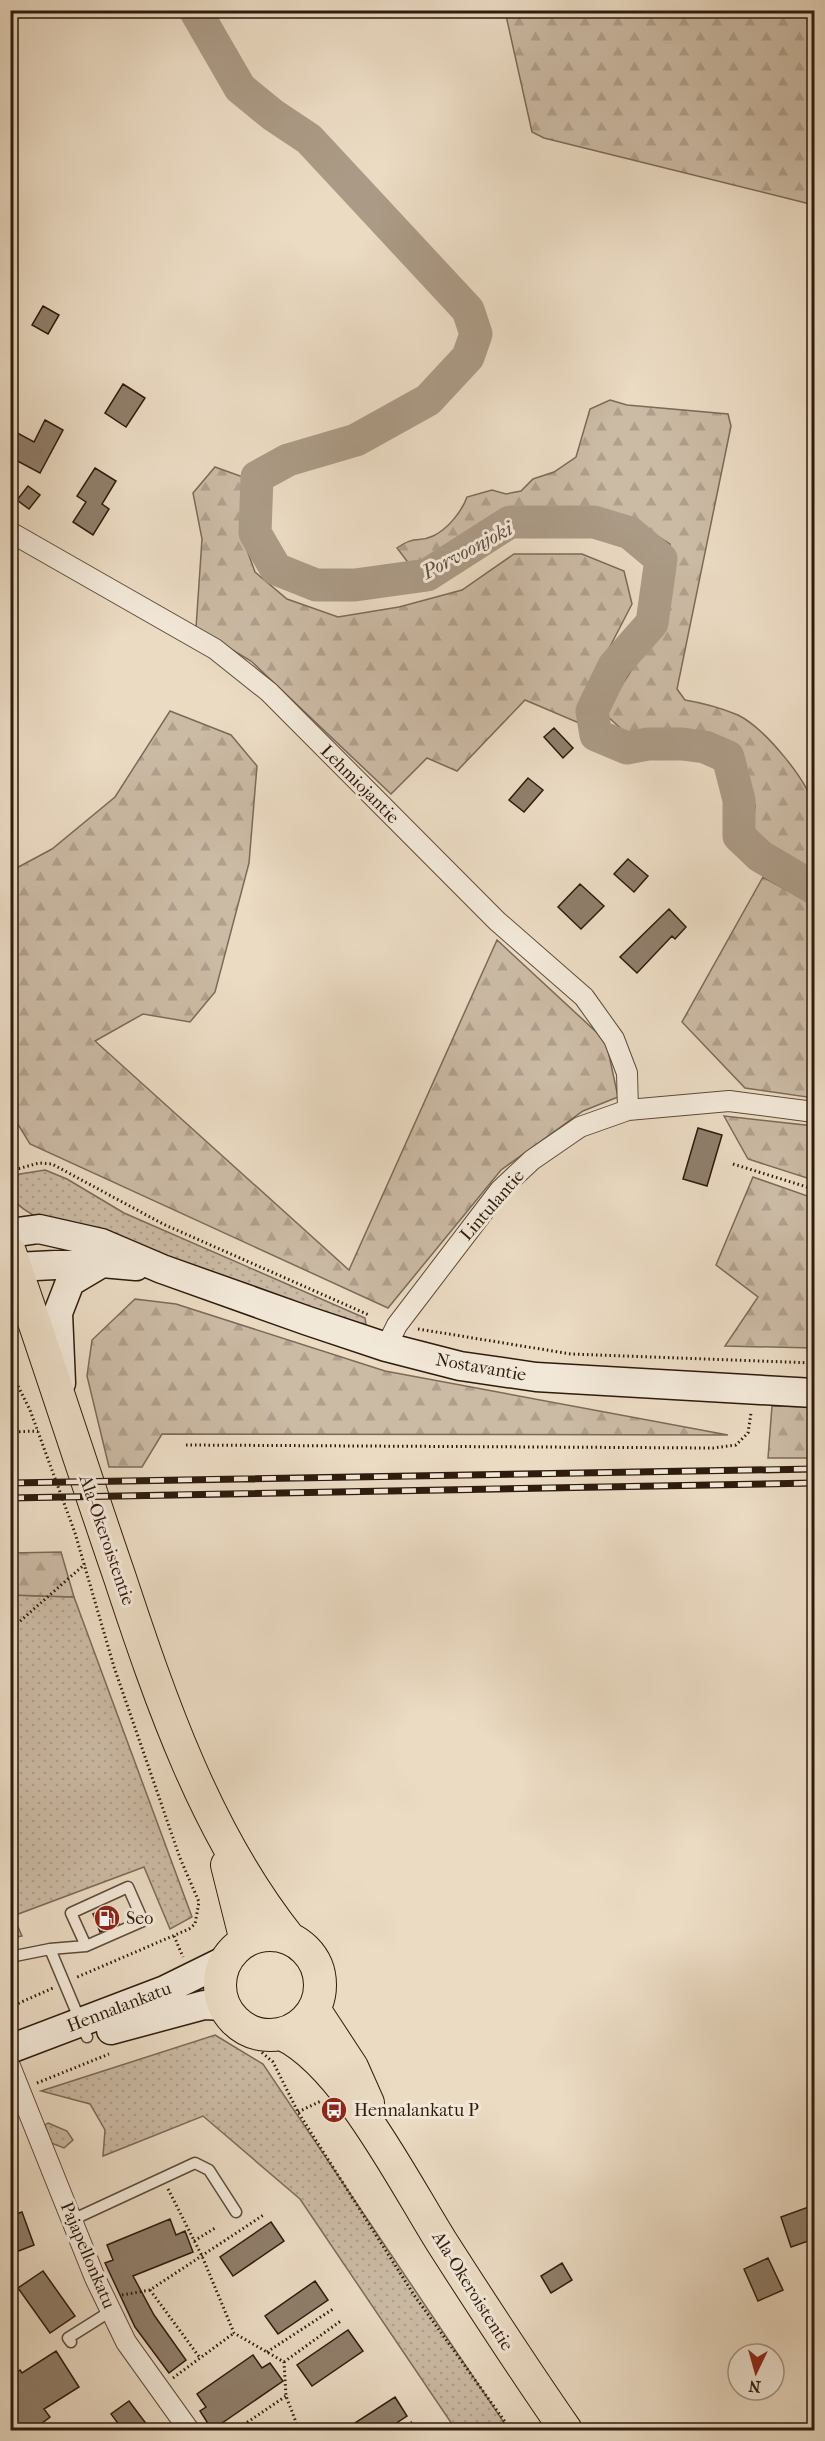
<svg xmlns="http://www.w3.org/2000/svg" width="825" height="2441" font-family="'IM FELL French Canon',serif">
<style>
.green{fill:url(#green-dots);stroke:#7c6a58;stroke-width:1.5}
.forest{fill:url(#forest-firs);stroke:#7c6a58;stroke-width:1.5}
.lines{fill:none;stroke-linecap:round;stroke-linejoin:round}
.river{stroke:#ab9a85;stroke-width:33}
.building{fill:#907f6c;stroke:#2e1b0d;stroke-width:1.5}
.lane-casing{stroke:#5d4b3a;stroke-width:13}
.street-casing{stroke:#5d4b3a;stroke-width:22}
.secondary-casing{stroke:#2e1b0d;stroke-width:31}
.primary-casing{stroke:#2e1b0d;stroke-width:34}
.path{stroke:#2e1b0d;stroke-width:3;stroke-dasharray:1.5 3;stroke-linecap:butt}
.lane{stroke:#f2e8d8;stroke-width:10}
.street{stroke:#f2e8d8;stroke-width:20}
.secondary{stroke:#f2e8d8;stroke-width:28}
.primary{stroke:#ebdbc3;stroke-width:32}
.rail-casing{stroke:#2e1b0d;stroke-width:7}
.rail{stroke:#f2e8d8;stroke-width:4.5;stroke-dasharray:14;stroke-linecap:butt}
.labels{text-anchor:middle;stroke-width:6;stroke-linejoin:round;paint-order:stroke}
.street-label{font-size:18px;fill:#2e1b0d;stroke:#f2e8d8}
.poi-label{font-size:18px;fill:#2e1b0d;stroke:#f2e8d8;text-anchor:start}
.water-label{font-size:20px;font-style:italic;fill:#604e3d;stroke:#f2e8d8}
</style>
<defs>
<pattern id="green-dots" width="8" height="8" patternUnits="userSpaceOnUse" patternTransform="scale(1.5)"><rect width="8" height="8" fill="#cbbaa4"/><path d="M2 2h.1M6 6h.1" fill="none" stroke="#af9f8c" stroke-width="1.8" stroke-linecap="round"/></pattern>
<pattern id="forest-firs" width="22" height="20" patternUnits="userSpaceOnUse" patternTransform="scale(1.5)"><rect width="22" height="20" fill="#cbbaa4"/><path d="M5 1l3.5 6h-7zM16 11l3.5 6h-7z" fill="#af9f8c"/></pattern>
</defs>
<rect width="100%" height="100%" fill="#ebdbc3"/>
<filter id="stains"><feTurbulence type="fractalNoise" baseFrequency=".00333" numOctaves="4"/><feColorMatrix values="0 0 0 0 .2 0 0 0 0 .09 0 0 0 0 .02 0 0 0 .5 -.17"/></filter>
<radialGradient id="worn" r=".72"><stop offset=".6" stop-color="#630" stop-opacity="0"/><stop offset="1" stop-color="#630" stop-opacity=".3"/></radialGradient>
<path class="green" d="M45 1170 67 1179 124 1213 365 1318 366 1325 351 1323 248 1284 42 1220C20 1207 11 1206 11 1178L20 1174Z
M11 1595 74 1597 192 1917 170 1929 144 1867 13 1916 22 1936 11 1938Z
M215 2035 263 2064 509 2430H456L300 2199 203 2116 103 2156 105 2130 90 2104 41 2091Z
M48 2123 67 2131 73 2140 64 2148 51 2143 45 2125Z"/>
<path class="forest" d="M505 11H814V205L544 138 532 132Z
M610 400 627 405 728 414 731 426 677 689 685 700C703 703 721 708 738 715 764 728 807 779 814 807 819 824 815 854 814 872L766 842 753 829 755 805 738 751 706 733 630 737 604 713 656 632 670 544 645 528 586 510 513 513 413 569 397 548C415 535 419 543 433 536 448 529 462 511 467 497L492 490 506 494 521 491 533 479 554 472 576 457 590 409Z
M215 467 243 477 242 536 255 572 287 599 338 617 399 607 462 590 514 554H582L624 571 632 604 587 691 579 723 525 700 457 771 427 758 391 794 251 661 196 628 202 539 193 493Z
M170 711 231 735 257 766 249 863 215 992 190 1022 143 1014 95 1041 349 1270 497 940 606 1041 618 1097 583 1111 501 1170 388 1308 30 1144 11 1113V871L52 849 115 797Z
M763 877 814 905V1098L745 1088 682 1022Z
M724 1116 814 1126V1172L807 1178 748 1159Z
M753 1177 810 1197 814 1193V1348L725 1346 758 1297 716 1265Z
M135 1299 176 1304 385 1371 728 1435 162 1434 142 1467H109L87 1376 92 1340Z
M772 1406 814 1407V1458H768Z
M61 1552 74 1597 11 1595V1553Z"/>
<g class="lines">
<path class="river" d="M195 10 240 88 273 115 309 139 468 310 476 334 468 357 428 400 356 440 288 460 257 477 255 533 276 569 316 585H355L427 575 510 522H594L630 533 661 559 652 623 614 666 592 711 596 735 627 748 648 744H682L705 747 728 757 739 800V836L760 856 814 888"/>
</g>
<path class="building" d="M43 306 59 315 48 334 32 325Z
M123 384 145 398 126 427 105 413Z
M45 420 63 430 40 473 10 457V429L34 442Z
M95 468 116 481 102 504 109 509 93 535 73 522 86 502 77 496Z
M28 486 40 495 29 509 17 500Z
M554 728 573 748 563 758 544 737Z
M528 778 543 790 524 812 509 800Z
M628 859 648 876 634 892 614 874Z
M580 884 604 906 581 929 558 907Z
M669 909 686 927 675 939 672 936 637 973 620 957Z
M698 1128 722 1135 707 1186 683 1179Z
M111 1906 119 1924 100 1932 93 1914Z
M814 2205V2239L791 2247 781 2217Z
M22 2212 34 2245 16 2252 10 2236V2216Z
M170 2219 176 2235 185 2231 193 2252 133 2276 154 2315 186 2360 169 2373 135 2327 105 2263 113 2260 107 2245Z
M271 2222 284 2241 233 2276 220 2257Z
M768 2258 783 2290 758 2301 744 2269Z
M562 2263 572 2280 551 2293 541 2276Z
M43 2271 75 2316 50 2333 18 2288Z
M315 2281 328 2300 278 2334 265 2316Z
M348 2330 363 2351 312 2386 297 2365Z
M56 2351 79 2387 44 2409 50 2417 33 2430H18L10 2421V2377L20 2370 22 2373Z
M253 2355 262 2368 270 2363 283 2381 212 2430 200 2411 206 2407 197 2394Z
M395 2397 407 2416 386 2430H344Z
M129 2401 138 2413 151 2430H123L111 2414Z"/>
<g class="lines">
<g class="lane-casing">
<path id="lane" d="M50 1949 87 2037
M10 1957 50 1949 86 1946 143 1921 128 1887 71 1913 86 1946
M72 2220 195 2163 209 2170 236 2212
M71 2342 68 2338 111 2311"/>
</g>
<g class="street-casing">
<path id="street" d="M10 532 215 649 269 692 497 921 584 997 614 1039 627 1073 628 1110
M386 1347 397 1325 500 1190 532 1160 580 1127 628 1110 729 1101 814 1112
M10 2066 95 2278 126 2342 189 2430"/>
</g>
<g class="secondary-casing">
<path id="secondary" d="M10 1233 39 1229 101 1243 162 1269 308 1321 386 1347 460 1366 536 1377 814 1393
M16 1267 94 1263
M61 1383 58 1313 70 1282 102 1263 136 1266
M111 2030 204 2005 225 2006
M10 2049 165 1990 226 1960"/>
</g>
<g class="primary-casing">
<path id="primary" d="M10 1252C48 1360 82 1468 119 1575 161 1702 206 1834 290 1939
M227 1865 246 1941
M220 1985a50 50 0 1 1 100 0a50 50 0 1 1-100 0Z
M314 2009 352 2067 368 2103
M282 2034C344 2063 404 2182 441 2241 482 2305 523 2368 566 2430"/>
</g>
<path class="path" d="M733 1164 807 1187 814 1183
M10 1171 39 1163 52 1164 163 1224 369 1315
M418 1329 571 1354 814 1363
M10 1370 30 1410 75 1533 114 1667 180 1858 199 1902 195 1924 189 1929 75 1978
M10 1432 38 1431
M186 1445 713 1448 736 1445 748 1433 751 1413
M10 1630 85 1564
M174 1936 183 1957
M10 2007 53 1988
M223 2030 258 2049 273 2062 298 2112 414 2295 511 2430
M37 2083 109 2054
M298 2112 321 2101
M168 2189 202 2256 234 2333 284 2362 286 2396 299 2430
M194 2241 215 2228
M150 2290 200 2358
M122 2295 150 2290 265 2214
M267 2352 333 2309
M284 2362 342 2320
M173 2378 234 2333
M236 2430 286 2396
M400 2430 412 2422"/>
<use href="#lane" class="lane"/>
<use href="#street" class="street"/>
<use href="#secondary" class="secondary"/>
<use href="#primary" class="primary"/>
<g class="rail-casing">
<path id="rail" d="M10 1483 814 1469
M10 1498 814 1483"/>
</g>
<use href="#rail" class="rail"/>
</g>
<defs>
<g id="fuel-disc" transform="scale(1.35)"><circle r="9.5" fill="#8f2418" stroke="#f2e8d8"/><path d="M-5.5-6h7V0h2V4h1.3V-2.5L3-4.5l.8-.8L6-3V5H2.5V1h-1V6h-7ZM-4.2-4.7v3.2H.2V-4.7Z" fill="#fff"/></g>
<g id="bus-disc" transform="scale(1.35)"><circle r="9.5" fill="#8f2418" stroke="#f2e8d8"/><path d="M-5-6H5V4H4V6H2V4H-2V6H-4V4H-5ZM-3.5-4V0h7V-4ZM-3.5 1.2v1.5H-2V1.2ZM2 1.2v1.5H3.5V1.2Z" fill="#fff"/></g>
</defs>
<g fill-rule="evenodd">
<use href="#fuel-disc" x="107" y="1918"/>
<use href="#bus-disc" x="334" y="2110"/>
</g>
<g class="labels">
<g class="street-label">
<text transform="translate(360 784) rotate(45)" y="6">Lehmiojantie</text>
<text transform="translate(492 1205) rotate(-49)" y="6">Lintulantie</text>
<text transform="translate(481 1367) rotate(10)" y="6">Nostavantie</text>
<text transform="translate(107 1540) rotate(71)" y="6">Ala-Okeroistentie</text>
<text transform="translate(119 2007) rotate(-21)" y="6">Hennalankatu</text>
<text transform="translate(88 2255) rotate(67)" y="6">Pajapellonkatu</text>
<text transform="translate(473 2291) rotate(58)" y="6">Ala-Okeroistentie</text>
</g>
<g class="poi-label">
<text x="126" y="1924">Seo</text>
<text x="354" y="2116">Hennalankatu P</text>
</g>
<g class="water-label">
<text transform="translate(467 550) rotate(-28)" y="7">Porvoonjoki</text>
</g>
</g>
<rect width="825" height="2441" fill="none" stroke="#ebdbc3" stroke-width="36"/>
<rect x="12" y="12" width="801" height="2417" fill="none" stroke="#2e1b0d" stroke-width="3"/>
<rect x="18" y="18" width="789" height="2405" fill="none" stroke="#2e1b0d" stroke-width="1.5"/>
<g transform="translate(756 2372) rotate(185)"><circle r="28" fill="#f2e8d8" stroke="#a49687" stroke-width="1.5"/>
<path d="M0-4.5L10 22L0 15L-10 22Z" fill="#8f2418"/>
<text y="-9" font-size="16" font-weight="bold" text-anchor="middle" fill="#2e1b0d">N</text>
</g>
<rect width="100%" height="100%" filter="url(#stains)"/>
<rect width="100%" height="100%" fill="url(#worn)"/>
</svg>
